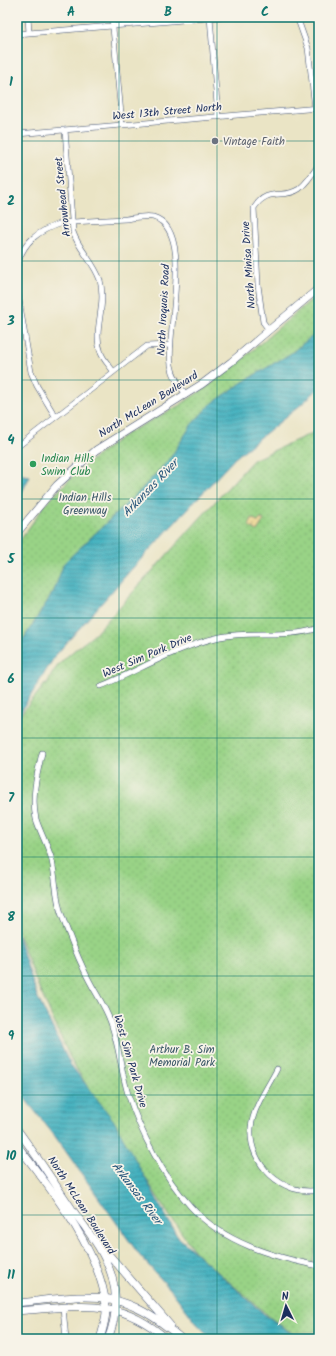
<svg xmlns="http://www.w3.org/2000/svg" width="336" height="1356" font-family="Kalam,sans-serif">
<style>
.grass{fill:url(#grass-dots);stroke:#5a8172}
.sand{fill:url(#sand-dots);stroke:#84847e}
.water{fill:url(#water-rules);stroke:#2f708e}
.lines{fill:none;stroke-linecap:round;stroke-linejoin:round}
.minor-casing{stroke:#3a4a6d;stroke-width:6}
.major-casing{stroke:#3a4a6d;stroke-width:8}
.minor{stroke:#fff;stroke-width:5}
.major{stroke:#fff;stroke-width:7}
.grid{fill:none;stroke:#0f766e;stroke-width:1;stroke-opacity:0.55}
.worship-dot{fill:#6b7280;stroke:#f7f3e8;stroke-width:1.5}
.leisure-dot{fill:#2e9e5b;stroke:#f7f3e8;stroke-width:1.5}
.labels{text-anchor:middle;stroke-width:3.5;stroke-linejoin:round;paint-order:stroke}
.street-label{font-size:11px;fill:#1b2f5e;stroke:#f7f3e8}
.worship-label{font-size:11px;fill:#5b616d;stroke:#f7f3e8;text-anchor:start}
.leisure-label{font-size:11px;fill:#27864d;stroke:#f7f3e8;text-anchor:start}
.park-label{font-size:11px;fill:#3a5868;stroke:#f7f3e8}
.water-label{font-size:12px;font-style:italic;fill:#27567b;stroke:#f7f3e8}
.neatline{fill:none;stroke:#0f766e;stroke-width:1.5}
.grid-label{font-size:13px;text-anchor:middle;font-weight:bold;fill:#0f766e}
</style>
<defs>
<pattern id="grass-dots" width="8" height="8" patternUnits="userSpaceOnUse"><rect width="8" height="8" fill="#99d386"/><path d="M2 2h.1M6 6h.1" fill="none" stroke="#83b576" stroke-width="1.8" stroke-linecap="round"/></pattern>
<pattern id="sand-dots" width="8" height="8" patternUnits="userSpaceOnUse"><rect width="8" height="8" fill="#eeda9e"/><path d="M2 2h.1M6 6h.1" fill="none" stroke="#ccbb8a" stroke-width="1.8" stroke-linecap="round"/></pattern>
<pattern id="water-rules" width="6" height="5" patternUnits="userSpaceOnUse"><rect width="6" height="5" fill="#43b1bf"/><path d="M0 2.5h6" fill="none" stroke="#37909e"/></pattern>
</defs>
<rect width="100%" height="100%" fill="#f7f3e8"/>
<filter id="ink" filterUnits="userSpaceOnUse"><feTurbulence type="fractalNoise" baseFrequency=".025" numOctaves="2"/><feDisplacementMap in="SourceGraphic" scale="8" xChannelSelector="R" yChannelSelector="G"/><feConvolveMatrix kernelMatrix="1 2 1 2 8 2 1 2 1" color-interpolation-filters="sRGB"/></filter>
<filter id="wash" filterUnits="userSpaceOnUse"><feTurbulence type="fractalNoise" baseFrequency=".012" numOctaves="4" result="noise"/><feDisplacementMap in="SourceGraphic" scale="16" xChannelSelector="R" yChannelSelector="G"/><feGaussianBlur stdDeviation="0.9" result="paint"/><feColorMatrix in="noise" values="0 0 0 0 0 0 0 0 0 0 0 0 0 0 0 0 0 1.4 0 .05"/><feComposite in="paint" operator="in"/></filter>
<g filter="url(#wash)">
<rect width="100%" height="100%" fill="#eae4c5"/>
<path class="grass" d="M319 293V331L290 354 243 382 210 405 192 424 169 460 138 493 64 563 54 591 17 649V545L44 506 80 469 103 451 126 434 180 405 208 386 233 367Z
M319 430V1238L311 1267 319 1269V1332L292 1333 272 1319 196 1253 171 1218 72 1062 38 986 17 930V719L45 684 47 685C55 661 76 650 95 634L253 460Z"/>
<path class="sand" d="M252 518 257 521 262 519 264 520 257 531 249 526Z"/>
<path class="water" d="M319 331V388L302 404 235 458 130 571 55 656 17 718V649L54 591 64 563 138 493 169 460 192 424 210 405 243 382 290 354Z
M17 474 30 476 22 492H17Z
M17 934 37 996 70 1064 114 1121 177 1236 264 1314 299 1339H212L197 1324 171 1290 140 1256 54 1135 17 1089Z"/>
</g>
<g filter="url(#ink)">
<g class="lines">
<g class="minor-casing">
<path id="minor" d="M28 17 29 33
M112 17 122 125
M210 17 218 117
M297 17 308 48 315 108
M17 34 219 17
M65 130 73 232C79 250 94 262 100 280 107 307 92 330 101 353 103 359 109 365 113 371
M17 134 319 108
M17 267C22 242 39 230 62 223 83 221 104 220 126 219 134 218 145 215 153 217 196 229 165 333 171 365 173 377 180 386 186 395
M17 288 31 372 37 386 55 416
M269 330 263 322 258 285 254 208C268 186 283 200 299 189 307 183 314 172 319 164
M17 447 147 346 171 345
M101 686C140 670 178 646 220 637 253 630 286 639 319 628
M42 753C37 774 31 797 36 819 40 832 47 844 51 857 56 875 55 896 61 913 68 933 76 953 85 972 93 990 105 1005 111 1023 119 1046 121 1071 128 1094 141 1134 163 1176 191 1207 224 1243 273 1257 319 1266
M277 1069C268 1087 253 1107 251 1128 248 1164 283 1197 319 1190
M63 1308 66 1339"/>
</g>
<g class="major-casing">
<path id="major" d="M17 533 57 485 96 450 202 384 231 362 319 288
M17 1129C36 1155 54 1182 72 1209 87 1230 105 1252 112 1277 118 1298 116 1319 108 1339
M17 1145C50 1188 101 1251 106 1306 107 1317 103 1329 100 1339
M98 1242 170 1325
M17 1303C93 1295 120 1286 182 1339
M17 1311C79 1307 116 1295 167 1339"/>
</g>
<use href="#minor" class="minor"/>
<use href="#major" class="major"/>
</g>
</g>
<path class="grid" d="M119 17V1339M217 17V1339M17 141H319M17 261H319M17 380H319M17 499H319M17 618H319M17 738H319M17 857H319M17 976H319M17 1095H319M17 1215H319"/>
<circle class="worship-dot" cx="215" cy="141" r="4"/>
<circle class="leisure-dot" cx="33" cy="464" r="4"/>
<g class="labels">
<g class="street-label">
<text transform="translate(167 111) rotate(-5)" y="4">West 13th Street North</text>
<text transform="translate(62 197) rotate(-96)" y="4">Arrowhead Street</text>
<text transform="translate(248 265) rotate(-94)" y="4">North Minisa Drive</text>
<text transform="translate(163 310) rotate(-87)" y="4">North Iroquois Road</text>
<text transform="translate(148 404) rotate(-32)" y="4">North McLean Boulevard</text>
<text transform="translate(147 655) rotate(-23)" y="4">West Sim Park Drive</text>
<text transform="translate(131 1061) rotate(74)" y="4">West Sim Park Drive</text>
<text transform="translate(82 1205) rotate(57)" y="4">North McLean Boulevard</text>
</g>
<g class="worship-label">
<text x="223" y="145">Vintage Faith</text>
</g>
<g class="leisure-label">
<text x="41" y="462">Indian Hills<tspan x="41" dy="13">Swim Club</tspan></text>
</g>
<g class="park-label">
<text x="85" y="501">Indian Hills<tspan x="85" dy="13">Greenway</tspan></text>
<text x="182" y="1053">Arthur B. Sim<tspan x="182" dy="13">Memorial Park</tspan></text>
</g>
<g class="water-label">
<text transform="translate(150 488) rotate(-46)" y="4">Arkansas River</text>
<text transform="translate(137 1193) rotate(53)" y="4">Arkansas River</text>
</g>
</g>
<rect width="336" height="1356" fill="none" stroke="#f7f3e8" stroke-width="44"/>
<g transform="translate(286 1306) rotate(355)" stroke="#f7f3e8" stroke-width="3" paint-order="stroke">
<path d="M0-3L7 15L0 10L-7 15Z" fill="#1b2f5e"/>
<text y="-6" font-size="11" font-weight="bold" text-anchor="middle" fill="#1b2f5e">N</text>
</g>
<rect x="22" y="22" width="292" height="1312" class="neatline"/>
<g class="grid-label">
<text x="71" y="16">A</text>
<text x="168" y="16">B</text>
<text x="265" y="16">C</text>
<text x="11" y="86">1</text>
<text x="11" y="205">2</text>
<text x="11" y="325">3</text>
<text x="11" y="444">4</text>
<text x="11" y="563">5</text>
<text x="11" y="683">6</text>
<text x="11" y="802">7</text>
<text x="11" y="921">8</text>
<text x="11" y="1040">9</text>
<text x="11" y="1160">10</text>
<text x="11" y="1279">11</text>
</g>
</svg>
